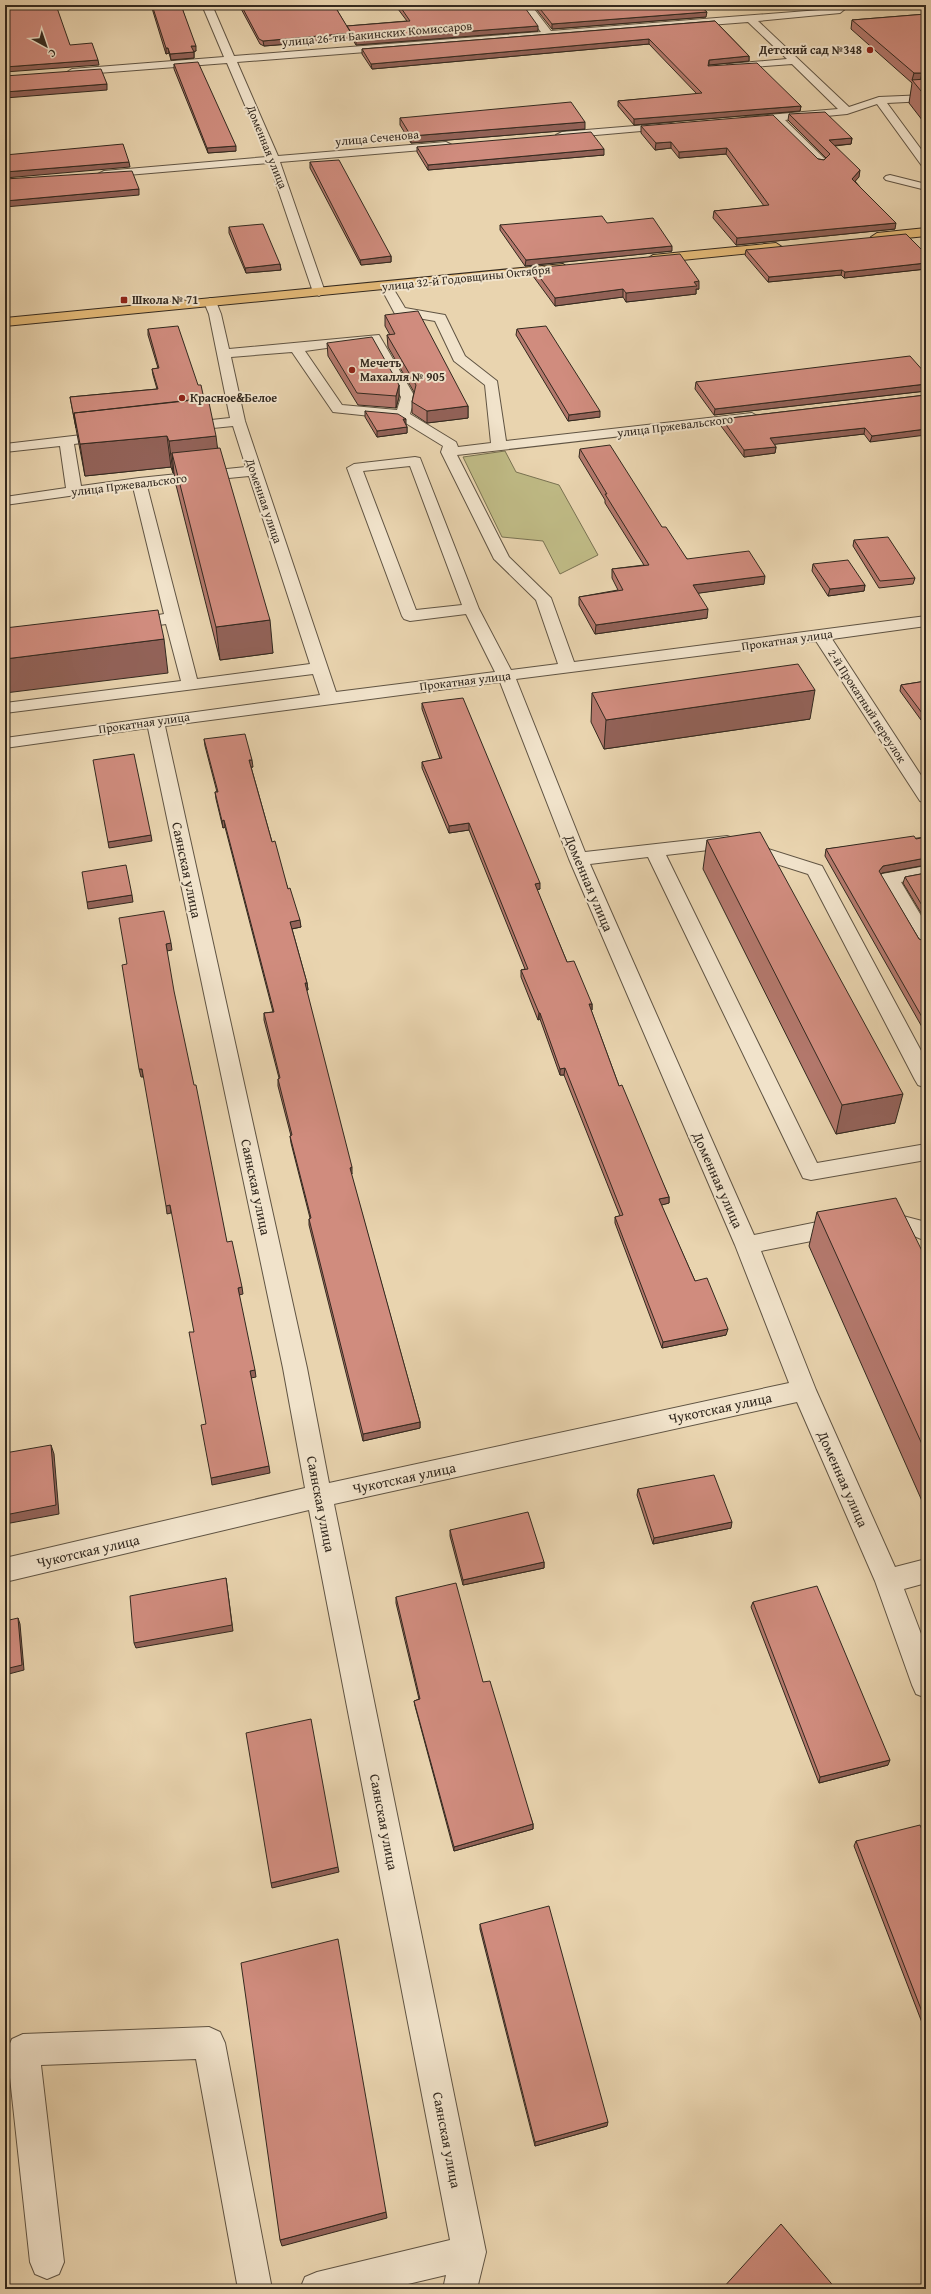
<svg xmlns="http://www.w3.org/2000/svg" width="931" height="2294" font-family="'Gentium Book Plus',serif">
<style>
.green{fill:#bfba85;stroke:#797252}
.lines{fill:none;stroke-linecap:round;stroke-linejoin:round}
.minor-casing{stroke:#605443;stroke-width:2}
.major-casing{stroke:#33291f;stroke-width:2}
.minor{fill:#f1e3cb;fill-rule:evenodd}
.major{fill:#e4ba78;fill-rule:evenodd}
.wall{fill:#b3786c;stroke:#33291f}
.shaded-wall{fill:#926258;stroke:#33291f}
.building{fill:#d08c7e;stroke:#33291f}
.poi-dot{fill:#8f2418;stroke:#f1e3cb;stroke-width:1.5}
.labels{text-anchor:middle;stroke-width:4;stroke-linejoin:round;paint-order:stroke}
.far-street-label{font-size:12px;fill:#33291f;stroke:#f1e3cb}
.far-poi-label{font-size:12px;font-weight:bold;fill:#33291f;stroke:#f1e3cb;text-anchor:start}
.street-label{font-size:14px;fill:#33291f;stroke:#f1e3cb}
</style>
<rect width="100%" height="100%" fill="#e9d4af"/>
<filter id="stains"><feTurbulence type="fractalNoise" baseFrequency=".005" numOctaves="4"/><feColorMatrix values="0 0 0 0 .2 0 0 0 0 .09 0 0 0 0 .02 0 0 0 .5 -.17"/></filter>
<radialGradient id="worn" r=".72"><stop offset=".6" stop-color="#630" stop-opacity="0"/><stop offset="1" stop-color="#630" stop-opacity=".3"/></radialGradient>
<path class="green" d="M505 451 516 472 559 485 598 555 560 574 543 541 502 537 463 457Z"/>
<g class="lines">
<g class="minor-casing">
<path id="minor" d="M202 5H212L234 56 541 32 521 5H531L551 31 820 10 837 8 840 5H850L840 13 758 21 849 107 879 97 926 95V101L887 103 926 156V167L922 166 877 104 847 114 785 120 826 160 828 162 822 165 818 164 774 121 742 122V118L746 117 838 109 792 64 725 69 724 67 729 64 787 59 748 22 237 62 278 156 446 142 452 145 446 148 280 162 325 292 319 296 313 292 269 163 104 177 98 174 104 171 267 157 227 63 72 75 67 72 72 69 224 57Z
M671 123 675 124V128L562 138 556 135 562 132Z
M890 175 926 184V190L886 180 884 178 886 176Z
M386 282 390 283 405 308 445 315 465 356 497 381 506 441 752 413 759 417 752 421 457 455 509 557 551 598 574 662 926 616V626L832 639 926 783V803L920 801 816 641 516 679 585 852 727 836 822 866 926 1060V1088L918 1085 915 1080 808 874 726 848 666 855 817 1163 926 1144V1160L811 1180 803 1178 648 857 590 864 754 1235 842 1217 850 1220 853 1226 850 1232 842 1235 761 1251 816 1390 895 1567 926 1559V1583L904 1589 926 1647V1698L916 1694 912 1685 875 1581 797 1402 334 1504 486 2252 477 2289H443L446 2275 387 2289H300L305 2277 317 2272 450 2240 309 1510 5 1582V1558L305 1488 283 1368 148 728 5 748V738L320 695 313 674 5 713V703L181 681 166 624 131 629 125 627 123 624 125 621 164 614 133 487 5 505V497L66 488 60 446 5 452V444L107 432 112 433 114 436 112 439 74 444 81 486 139 478 246 467 233 426 183 431 176 427 183 423 230 418 209 314 204 302 210 298 215 299 221 314 229 349 379 335 415 397 410 414 456 442 458 447 491 443 485 385 454 361 435 321 395 314 380 286ZM370 342 401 397 397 410 342 405 305 351ZM292 352 333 412 399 419 443 446 441 452 494 559 536 600 558 664 511 670 479 609 420 458 415 457 354 464 347 468 402 616 404 619 410 621 466 614 495 672 336 692 245 421 231 357ZM410 466 462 605 416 610 363 471ZM249 476 310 664 197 679 147 486ZM500 682 569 859 735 1245 789 1383 329 1483 307 1368 165 726Z
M926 866V878L901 882 926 924V947L919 945 879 878 882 874Z
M880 1210 926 1222V1241L909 1234 872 1225 869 1219 872 1213Z
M209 2027 220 2032 225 2043 272 2289H238L196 2059 41 2065 64 2262 59 2274 47 2279 35 2274 30 2262 7 2050 12 2039 23 2034Z"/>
</g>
<g class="major-casing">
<path id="major" d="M926 228V236L877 241 871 237 877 233Z
M776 243 782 247 780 250 653 263 647 259 653 255Z
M563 264 569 268 567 271 5 326V318Z"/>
</g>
<use href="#minor" class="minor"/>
<use href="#major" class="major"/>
</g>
<path class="wall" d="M151 5H181L196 51H194V58L171 60 169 53 166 54Z
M239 5H334L347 27V26L407 21 395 5H523L538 31 356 45 351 37V39L264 46 260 44Z
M533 5H699L706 17 552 29Z
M926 14V125L909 103 912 83 851 29 852 20Z
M715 21 749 56V61L709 65 708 66 801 106 800 111 634 125 618 106V101L697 94 649 44 372 69 362 54V49Z
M174 64 236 151 208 153 174 69Z
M789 114 852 138 851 144 835 146 859 177 855 181 895 229 736 245 713 218 714 211 764 206 726 154 679 158 671 148 655 150 641 133V126L824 160 826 158 788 120Z
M400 118 585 129 411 143 400 125Z
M417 147 604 155 428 170 417 152Z
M310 162 391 256V262L361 265 310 168Z
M500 225 672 251 525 266 500 230Z
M229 227 280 264 281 270 246 273 229 233Z
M746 250 926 254V269L844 278 841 275 768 282 745 255Z
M533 268 699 289H696V294L626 302 623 297 555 306 533 276Z
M385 315 468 406V418L427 423 412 413V402L414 392 388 347 387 335H390L385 326Z
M148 329 218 448 273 653 220 660 176 485 174 473H173L171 467 85 476 70 397 157 389 153 375 152 369 158 368 148 335Z
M517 329 600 417 568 421 516 335Z
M327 343 399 385V397L396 408 358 405 328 356Z
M926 374V391L714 415 695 389 696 382Z
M926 395 870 442 864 434 774 444 776 447 775 453 744 457 721 426 722 419Z
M365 411 406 425 407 427V433L377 437 365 417Z
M580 449 662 527 687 559 764 584 698 593 707 618 595 634 579 605V597L618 590 612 578V569L644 565 605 503V500L579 457Z
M854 540 915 578 913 584 879 588 853 546Z
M813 564 865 585 864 591 828 596 812 571Z
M926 681V719L921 720 900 691 901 685Z
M592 693 810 719 604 749 591 722Z
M422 703 540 889 537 890 567 962 592 1004V1010H591L619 1086 669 1197V1203L661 1205 695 1281 726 1335 662 1348 615 1223V1217L620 1216 564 1075H560L540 1019 538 1020 521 977V970L525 969 469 830 449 833 422 768V762L440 759 422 709Z
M204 739 253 767H251L272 842 301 927 292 929 307 983 308 990H306L352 1174H351L420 1422V1428L363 1441 309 1225V1219L310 1218 291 1143 290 1136H291L278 1086V1079L279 1078 264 1020V1013L273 1012 225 827 223 828 216 799 215 792H217L205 746Z
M926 837V865L882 873 880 874 919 939 926 942V1034L825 856 826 849Z
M707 840 895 1123 836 1134 703 869Z
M926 873V921L903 883 905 877Z
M817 1212 926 1259V1510L809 1246Z
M638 1489 731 1528 653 1544 637 1495Z
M450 1530 544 1562V1568L463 1585 450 1536Z
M396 1597 483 1682 533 1824V1829L454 1851 415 1706 414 1701 419 1699 396 1603Z
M753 1602 888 1765 819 1783 751 1607Z
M926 1839V2033L854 1846 856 1841Z
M480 1924 607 2126 535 2146 480 1929Z"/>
<path class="shaded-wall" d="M707 12 706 17 552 29V24Z
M538 26V31L356 45V40Z
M351 33V39L264 46 263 41Z
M649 39V44L372 69 371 64Z
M191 46H196V51L192 52Z
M166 48H168L169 53 166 54Z
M194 52V58L171 60 170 54Z
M749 56V61L709 65V60Z
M98 60 99 65 5 72V67Z
M914 73H922L920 82 912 80Z
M107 84V90L5 98V92Z
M801 106 800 111 634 125V119Z
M585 122V129L411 143V136Z
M852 138 851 144 828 146 829 140Z
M671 142V148L655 150 656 143Z
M236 146V151L208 153 207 148Z
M727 148 726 154 679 158V152Z
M604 149V155L428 170V165Z
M129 162 130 167 5 178V172Z
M860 170 859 177 851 186 852 179Z
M139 189V195L5 207V201Z
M896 223 895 229 736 245 737 238Z
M672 246V251L525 266 526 260Z
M391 256V262L361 265 360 260Z
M926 263V269L844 278 845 272Z
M280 264 281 270 246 273 245 268Z
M842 270 841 275 768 282 769 277Z
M699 281V289H696V294L626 302V293Z
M623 289V297L555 306V298Z
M926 384V391L714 415 715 409Z
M399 385V397L396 408V396Z
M468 406V418L427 423V411Z
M600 411V417L568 421 569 415Z
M403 419H406V425Z
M407 427V433L377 437V431Z
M865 428 864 434 769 445 770 438Z
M926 429V435L870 442 872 436Z
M167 436 171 467 85 476 80 444Z
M216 436 220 468 172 453 174 473H173L169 441Z
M776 447 775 453 744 457V450Z
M765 576 764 584 693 594V585Z
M865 585 864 591 828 596 830 589Z
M708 609 707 618 595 634 596 625Z
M270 620 273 653 220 660 216 627Z
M164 639 168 673 5 693V659Z
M815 690 810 719 604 749 606 720Z
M922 713H926V719L921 720Z
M249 760H252L253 767H250Z
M224 820 225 827 223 828 222 821Z
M469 823V830L449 833V826Z
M151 835 152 841 109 848 108 842Z
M926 858V865L882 873 878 878 879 871 883 866Z
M540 883V889L534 890 535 884Z
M132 895 133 902 88 909 87 902Z
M300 920 301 927 291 929 290 922Z
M171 943 172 950 167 951 166 944Z
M305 983H307L308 990H305Z
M589 1004H592V1010L588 1011Z
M539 1013H540V1019L538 1020Z
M565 1068 564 1075H560V1069Z
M139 1069H142L143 1077H141Z
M903 1094 895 1123 836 1134 842 1105Z
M352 1167V1174L350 1175V1168Z
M669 1197V1203L658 1206 659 1199Z
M170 1205 171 1213 167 1214 166 1206Z
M242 1287 243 1294 239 1295 238 1288Z
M728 1329 726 1335 662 1348 663 1342Z
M255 1370 256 1377 251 1378 250 1371Z
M420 1422V1428L363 1441V1434Z
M51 1445 54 1454 59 1514 5 1524V1515Z
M269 1466 270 1473 212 1485 211 1478Z
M732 1522 731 1528 653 1544 654 1538Z
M544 1562V1568L463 1585V1580Z
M226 1578 233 1631 136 1648 134 1643Z
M18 1618 20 1624 24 1670 5 1675V1669Z
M890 1760 888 1765 819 1783 820 1777Z
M533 1824V1829L454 1851V1847Z
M338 1867 339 1872 272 1888 271 1883Z
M608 2122 607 2126 535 2146V2142Z
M386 2212 387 2218 282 2246 280 2240Z"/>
<path class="building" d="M5 5H56L70 45 92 43 98 60 5 67Z
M152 5H181L196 46H191L194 52 170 54 168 48H166Z
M241 5H334L351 33 263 41 259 39Z
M399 5H523L538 26 356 40 347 26 410 21Z
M537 5H699L707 12 552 24Z
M926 14V68L922 71V73H914L852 20Z
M715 21 749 56 709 60 708 66 757 63 801 106 634 119 618 101 702 93 649 39 371 64 362 49Z
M198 62 236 146 207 148 174 64Z
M926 68V71H922Z
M101 69 107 84 5 92V76Z
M926 79V97L912 80Z
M571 102 585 122 411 136 400 118Z
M825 112 852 138 829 140 860 170 852 179 896 223 737 238 714 211 769 205 727 148 679 152 671 142 656 143 641 126 773 115 818 159 824 160 830 154 789 114Z
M591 132 604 149 428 165 417 147Z
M123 144 129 162 5 172V155Z
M339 160 391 256 360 260 310 162Z
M132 171 139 189 5 201V179Z
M602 216 607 223 653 218 672 246 526 260 500 225Z
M263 224 280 264 245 268 229 227Z
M906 234 926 254V263L845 272 842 270 769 277 746 250Z
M680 254 699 281 694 282 697 286 626 293 623 289 555 298 533 268Z
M418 311 468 406 427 411 412 402 416 385 387 335 395 334 385 315Z
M178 326 198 385H201L204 399 74 413 76 428 70 397 158 389 152 369 159 368 148 329Z
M546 326 600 411 569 415 517 329Z
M372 337 399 385 396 396 357 393 327 343Z
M910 356 926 374V384L715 409 696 382Z
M926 395V429L872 436 865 428 770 438 776 447 744 450 722 419Z
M208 398 216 436 169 441 167 436 80 444 74 413Z
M365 411 398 414 406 419H403L407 427 377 431Z
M610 445 662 527H666L687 559 749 551 765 576 693 585 708 609 596 625 579 597 623 590 612 569 649 565 605 494H607L580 449Z
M220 448 270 620 216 627 172 453Z
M888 537 915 578 880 581 854 540Z
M848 560 865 585 830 589 813 564Z
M158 610 164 639 5 659V628Z
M798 664 815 690 606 720 592 693Z
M926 681V713H922L901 685Z
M463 698 540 883 535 884 567 962 574 961 592 1004H589L619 1086 622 1085 669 1197 659 1199 695 1281 707 1278 728 1329 663 1342 615 1217 623 1215 565 1068 560 1069 540 1013H539L521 970 528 969 469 823 449 826 422 762 442 758 422 703Z
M245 734 252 760H249L272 842 275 841 288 889 290 888 300 920 290 922 307 983H305L352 1167 350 1168 420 1422 363 1434 309 1219 311 1218 290 1136 292 1135 278 1079 280 1078 264 1013 274 1012 224 820 222 821 215 792H218L204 739Z
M134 754 151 835 108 842 93 760Z
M760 832 903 1094 842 1105 707 840Z
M914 836 916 839 926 837V858L883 866 879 871 919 939 926 942V1024L826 849Z
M126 865 132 895 87 902 82 872Z
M926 873V912L905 877Z
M164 911 171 943 166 944 174 991 194 1085H196L227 1242 232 1241 242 1287 238 1288 255 1370 250 1371 269 1466 211 1478 201 1425 206 1424 189 1332H194L170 1205 166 1206 142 1069H139L122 965 127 964 119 918Z
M896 1198 926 1259V1453L817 1212Z
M51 1445 56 1505 5 1515V1453Z
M714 1475 732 1522 654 1538 638 1489Z
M528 1512 544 1562 463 1580 450 1530Z
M226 1578 232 1625 134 1643 130 1596Z
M456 1583 483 1682 490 1681 533 1824 454 1847 414 1701 420 1699 396 1597Z
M817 1586 890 1760 820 1777 753 1602Z
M18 1618 22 1665 5 1669V1621Z
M311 1719 338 1867 271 1883 246 1733Z
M920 1825 926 1839V2022L856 1841Z
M549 1906 608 2122 535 2142 480 1924Z
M338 1939 386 2212 280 2240 241 1963Z
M781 2224 836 2289H722Z"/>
<g class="poi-dot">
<circle cx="870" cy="50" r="4"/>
<rect x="120" y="296" width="8" height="8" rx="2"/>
<circle cx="352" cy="370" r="4"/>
<circle cx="182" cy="398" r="4"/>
</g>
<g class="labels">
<g class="far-street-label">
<text transform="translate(377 34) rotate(-5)" y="4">улица 26-ти Бакинских Комиссаров</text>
<text transform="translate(377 138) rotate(-5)" y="4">улица Сеченова</text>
<text transform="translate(267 147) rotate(68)" y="4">Доменная улица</text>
<text transform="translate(466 278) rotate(-6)" y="4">улица 32-й Годовщины Октября</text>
<text transform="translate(675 426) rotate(-7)" y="4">улица Пржевальского</text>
<text transform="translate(129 485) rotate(-7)" y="4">улица Пржевальского</text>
<text transform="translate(264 501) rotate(71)" y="4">Доменная улица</text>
<text transform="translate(787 640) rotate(-8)" y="4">Прокатная улица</text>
<text transform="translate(465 681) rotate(-7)" y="4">Прокатная улица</text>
<text transform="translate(867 706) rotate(57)" y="4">2-й Прокатный переулок</text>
<text transform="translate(144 723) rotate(-8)" y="4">Прокатная улица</text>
</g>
<g class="far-poi-label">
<text x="862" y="54" text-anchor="end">Детский сад №348</text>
<text x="132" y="304">Школа № 71</text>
<text x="360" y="367">Мечеть<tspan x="360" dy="14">Махалля № 905</tspan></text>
<text x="190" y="402">Красное&amp;Белое</text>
</g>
<g class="street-label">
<text transform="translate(187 870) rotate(78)" y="5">Саянская улица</text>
<text transform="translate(589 883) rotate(67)" y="5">Доменная улица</text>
<text transform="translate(718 1180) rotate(66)" y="5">Доменная улица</text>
<text transform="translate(256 1187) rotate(78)" y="5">Саянская улица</text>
<text transform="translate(720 1408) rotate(-12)" y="5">Чукотская улица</text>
<text transform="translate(404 1478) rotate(-12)" y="5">Чукотская улица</text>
<text transform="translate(843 1479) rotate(66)" y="5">Доменная улица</text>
<text transform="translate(321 1504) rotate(79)" y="5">Саянская улица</text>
<text transform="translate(88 1551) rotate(-13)" y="5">Чукотская улица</text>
<text transform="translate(384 1822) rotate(79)" y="5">Саянская улица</text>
<text transform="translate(447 2140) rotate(79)" y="5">Саянская улица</text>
</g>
</g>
<rect width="931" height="2294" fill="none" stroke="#e9d4af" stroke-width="20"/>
<rect x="6" y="6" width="919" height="2282" fill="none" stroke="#33291f" stroke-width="2"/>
<rect x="10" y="10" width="911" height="2274" fill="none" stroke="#33291f"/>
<g transform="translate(46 46) rotate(140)" stroke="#f1e3cb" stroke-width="3" paint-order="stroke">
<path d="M0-3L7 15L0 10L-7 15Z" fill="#33291f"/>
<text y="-6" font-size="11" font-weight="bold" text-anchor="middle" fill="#33291f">С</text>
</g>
<rect width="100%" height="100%" filter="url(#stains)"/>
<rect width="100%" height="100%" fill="url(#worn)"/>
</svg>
